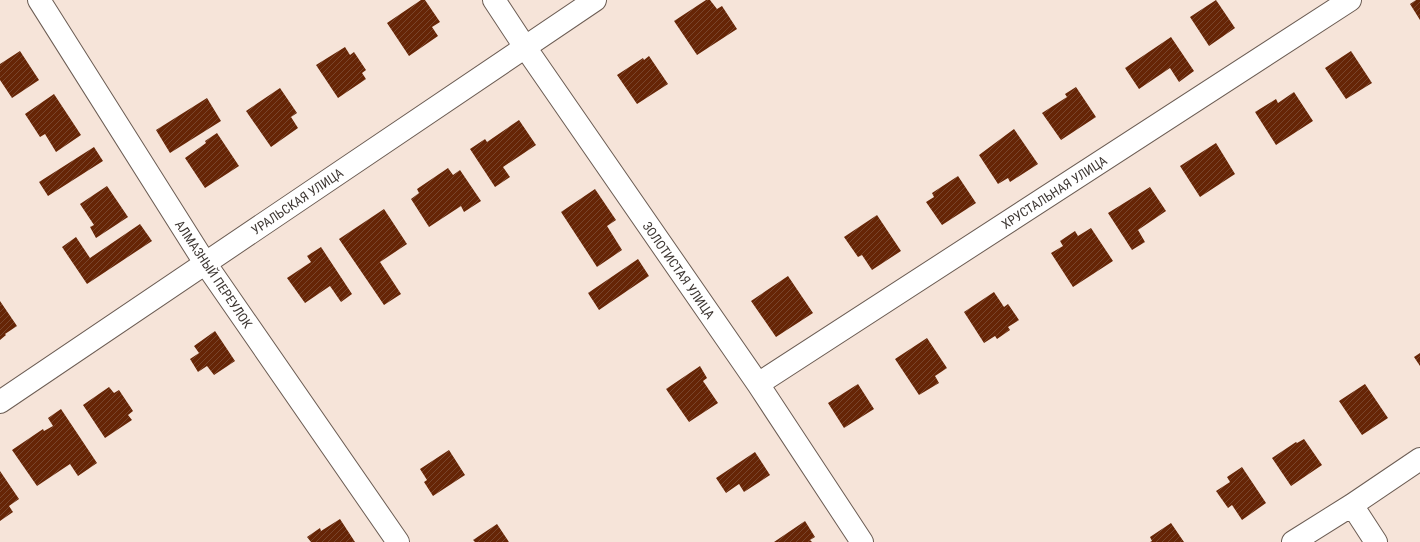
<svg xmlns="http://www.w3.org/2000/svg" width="1420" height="542" font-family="'Roboto Condensed',sans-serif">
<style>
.building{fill:url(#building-hatch)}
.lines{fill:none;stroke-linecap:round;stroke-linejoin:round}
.minor-casing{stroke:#6c5d54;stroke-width:24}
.minor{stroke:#fff;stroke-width:22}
.labels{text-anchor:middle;stroke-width:4;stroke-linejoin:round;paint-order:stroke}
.street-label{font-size:13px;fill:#3f3834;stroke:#fff}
</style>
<defs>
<pattern id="building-hatch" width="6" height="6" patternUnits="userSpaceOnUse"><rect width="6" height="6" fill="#662506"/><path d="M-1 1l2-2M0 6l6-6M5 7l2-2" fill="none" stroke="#79452c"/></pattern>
</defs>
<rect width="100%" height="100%" fill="#f6e4d9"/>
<path class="building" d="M421 0H425L440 22 432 27 438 36 409 56 387 23Z
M706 0H710L717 9 722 6 737 29 697 55 674 21Z
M1216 0 1235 28 1209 46 1190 17Z
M1416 0H1420V20L1410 4Z
M1171 37 1194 71 1179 82 1170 68 1139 89 1125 68Z
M345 47 350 55 354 52 366 70 362 73 366 79 338 98 316 65Z
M20 51 39 80 12 98 0 80V64Z
M1351 51 1372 83 1346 99 1325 68Z
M649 56 668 84 637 104 617 75 643 58 644 60Z
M1076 87 1096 117 1061 140 1042 113 1067 97 1065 94Z
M280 88 297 113 291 117 298 128 271 147 246 111Z
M1294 92 1313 121 1276 145 1255 112 1276 99 1278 103Z
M54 94 81 135 56 152 45 134 40 137 25 114Z
M207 98 221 121 170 153 156 130Z
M519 120 536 145 503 167 510 177 495 187 470 149 485 139 487 142Z
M1014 129 1038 164 1010 182 1008 178 998 184 979 155Z
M217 133 239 166 205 188 185 158 206 143 205 141Z
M1216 143 1235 174 1200 197 1180 166Z
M94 147 103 161 48 196 39 182Z
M448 168 453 175 460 170 481 201 464 212 461 206 429 227 411 199 419 193 417 189Z
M958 176 976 203 942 225 926 202 934 197 932 193Z
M107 186 128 217 96 238 90 227 94 225 80 204Z
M1150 187 1166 211 1138 230 1145 242 1132 250 1108 213Z
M595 189 616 220 607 226 622 250 597 267 561 212Z
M384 209 407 244 380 262 401 294 384 305 339 239Z
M877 215 901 251 872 270 862 255 858 257 844 237Z
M140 224 152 241 87 284 62 247 76 237 90 258Z
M1091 228 1113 261 1073 287 1051 253 1063 246 1060 241 1075 231 1078 236Z
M321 247 352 294 341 302 330 286 305 303 287 278 311 262 307 256Z
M638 259 649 276 599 310 588 293Z
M788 276 813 313 776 337 751 301Z
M994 292 1004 307 1008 304 1019 320 1008 327 1010 330 997 339 995 336 984 343 964 312Z
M0 301 17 326 5 334 6 335 0 340Z
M215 331 235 361 214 375 207 366 198 372 190 359 199 353 194 346Z
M927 338 947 368 935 376 939 383 919 395 895 359Z
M1420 353V366L1414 357Z
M700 366 707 378 703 381 718 403 689 422 666 389Z
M858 384 874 409 844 428 828 403Z
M1365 384 1388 418 1362 435 1339 401Z
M109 387 114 393 119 390 133 411 128 415 132 420 105 438 83 405Z
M61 409 97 463 78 476 70 464 37 486 12 450 43 429 44 431 53 426 48 418Z
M1304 439 1322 465 1291 486 1272 458 1296 442 1297 443Z
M449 450 465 475 433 496 424 482 427 480 420 469Z
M755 452 770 475 744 492 739 484 726 493 716 478Z
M1242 467 1266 503 1242 520 1232 505 1228 508 1216 491 1230 482 1227 477Z
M0 471 19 499 9 506 13 512 0 521Z
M340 519 355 542H311L307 537 320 528 321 531Z
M805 521 815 537 810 540 812 542H774Z
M1171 523 1184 542H1150L1152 541 1150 537Z
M497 524 509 542H475L473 540Z"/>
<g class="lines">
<g class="minor-casing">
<path id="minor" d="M39 0 205 263 398 542
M494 0 525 47 758 384 862 542
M758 384 1350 0
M0 402 595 0
M1352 505 1376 542
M1293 542 1352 505 1420 459"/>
</g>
<use href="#minor" class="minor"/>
</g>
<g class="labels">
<g class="street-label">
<text transform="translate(1054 192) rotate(-33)" y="5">ХРУСТАЛЬНАЯ УЛИЦА</text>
<text transform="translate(297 201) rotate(-34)" y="5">УРАЛЬСКАЯ УЛИЦА</text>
<text transform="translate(679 270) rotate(55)" y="5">ЗОЛОТИСТАЯ УЛИЦА</text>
<text transform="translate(214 274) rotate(56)" y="5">АЛМАЗНЫЙ ПЕРЕУЛОК</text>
</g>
</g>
</svg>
